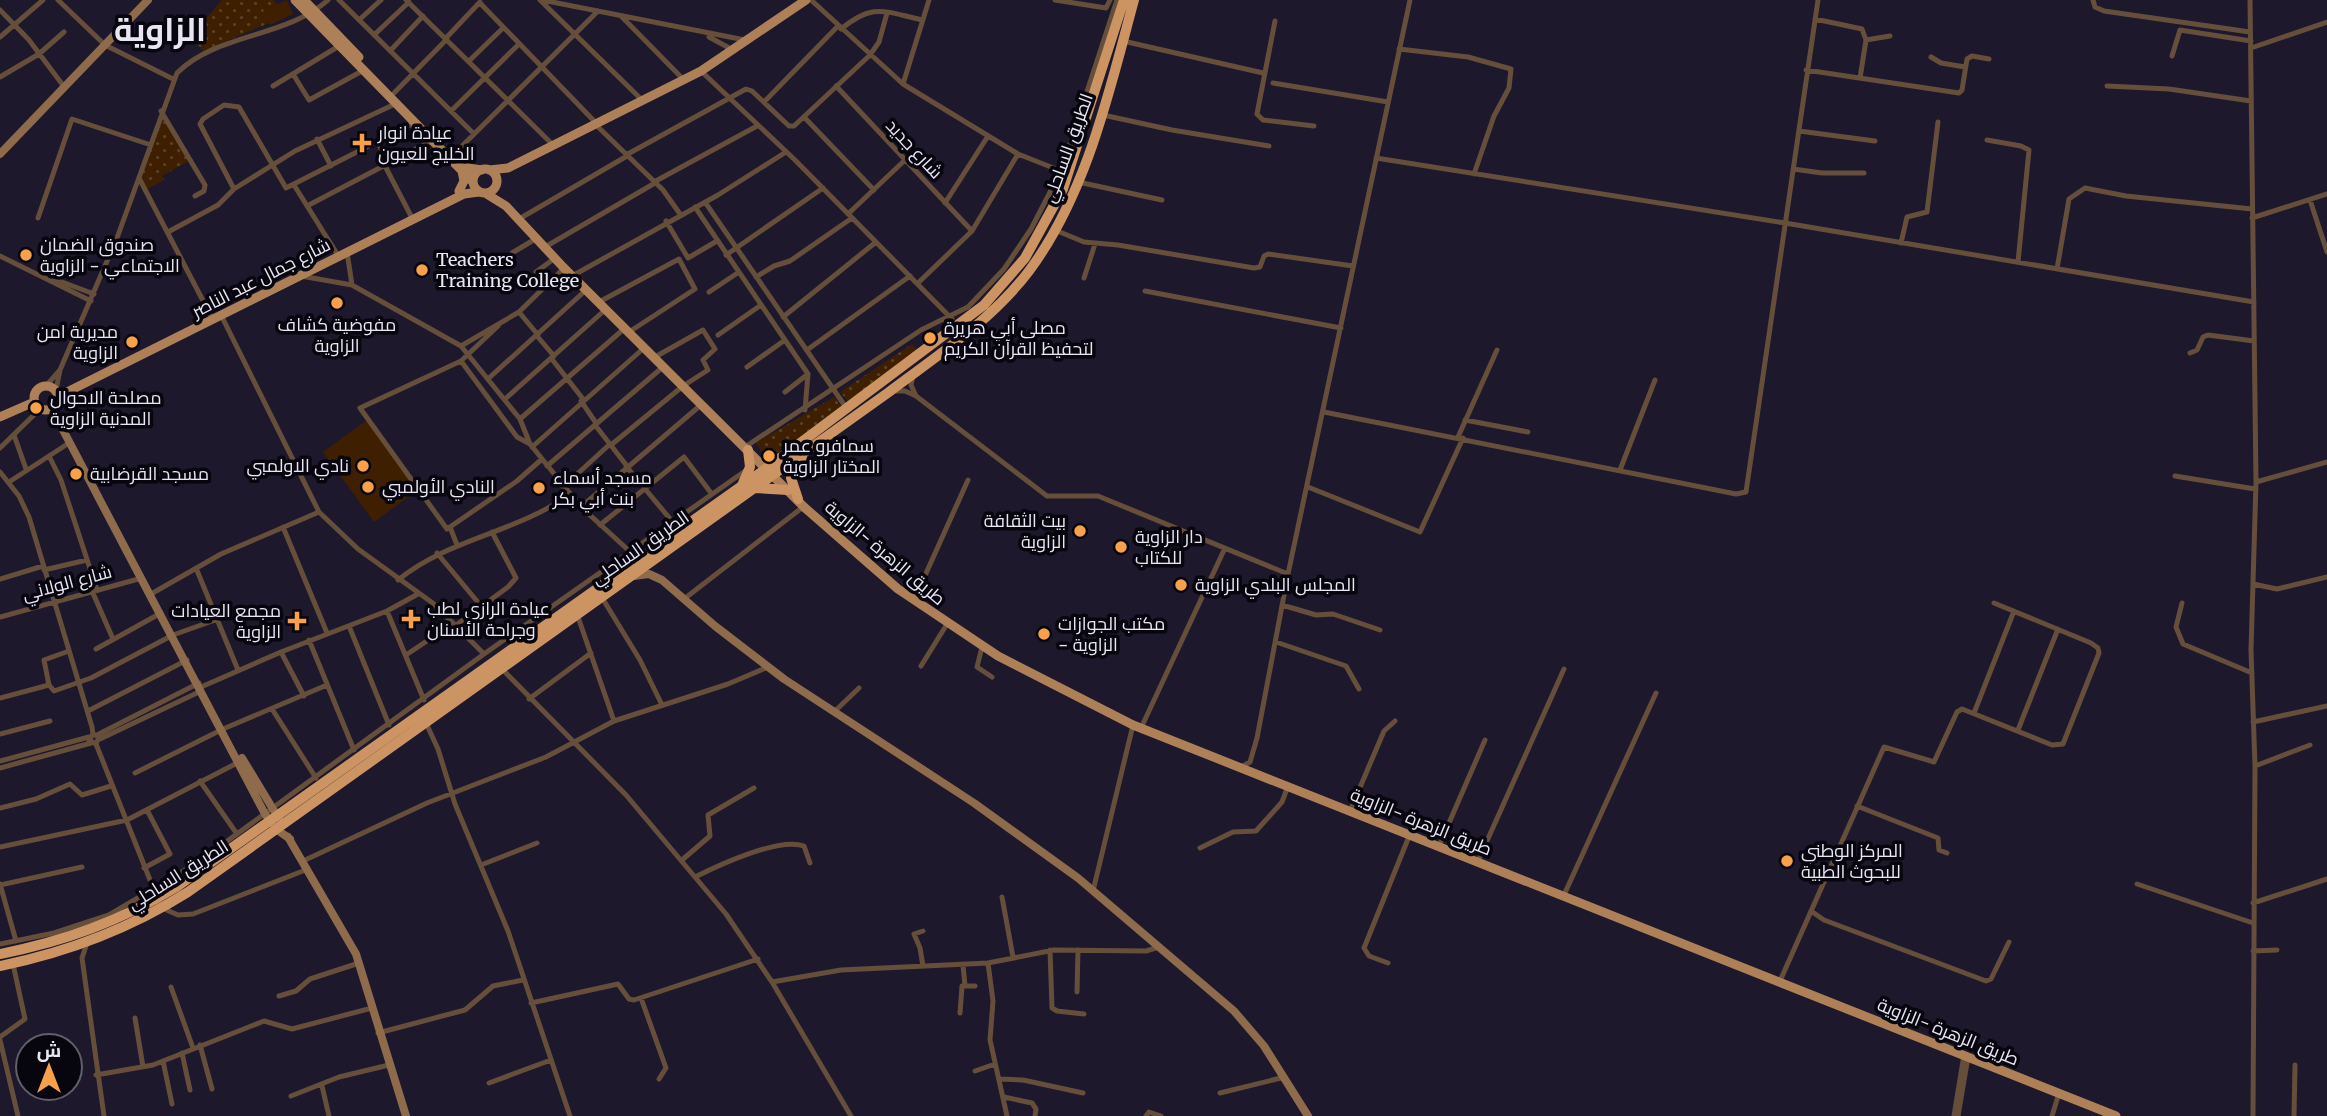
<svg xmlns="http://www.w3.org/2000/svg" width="2327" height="1116" font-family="Merriweather,Cairo,serif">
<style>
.park{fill:url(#park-dots)}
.pitch{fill:#3e2000}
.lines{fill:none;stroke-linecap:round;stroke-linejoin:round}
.street{stroke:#654f3b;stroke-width:5}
.secondary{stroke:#8e6b4b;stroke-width:8}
.primary{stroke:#ae8057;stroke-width:9}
.highway{stroke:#cc9462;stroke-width:10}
.poi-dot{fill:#f8a14a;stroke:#07050e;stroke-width:2.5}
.labels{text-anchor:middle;stroke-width:7;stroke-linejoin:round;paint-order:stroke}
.poi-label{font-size:18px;fill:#e9e6f4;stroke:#07050e;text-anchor:start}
.street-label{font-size:18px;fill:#e9e6f4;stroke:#07050e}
.town-label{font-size:32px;font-weight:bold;fill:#e9e6f4;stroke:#07050e}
</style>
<defs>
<pattern id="park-dots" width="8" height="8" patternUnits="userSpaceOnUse" patternTransform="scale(1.75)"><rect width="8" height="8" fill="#3e2000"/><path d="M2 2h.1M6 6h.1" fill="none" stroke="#5a4026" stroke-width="1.8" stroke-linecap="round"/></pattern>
</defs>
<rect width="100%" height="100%" fill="#1e182d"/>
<path class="park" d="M222 0H273L277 4 264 11 269 23 203 51 191 36Z
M161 111 192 159 162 176 164 180 147 189 140 178Z
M912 344 920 353 848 401 840 392Z
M834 397 841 406 772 460H767L756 443Z"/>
<path class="pitch" d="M287 0 293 14 270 25 263 10Z
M367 420 418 490 374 522 323 452Z"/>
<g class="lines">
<path class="street" d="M58 0 105 45 173 79
M339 0 474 134
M406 0 553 145
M540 0 642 100
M542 0 745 40
M811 0 903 84 1018 154 1061 171
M1055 0 1106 8 1110 0
M2093 0 2095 7 2104 11 2250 32
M2250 0 2256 482 2251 650 2255 766 2253 1116
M480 3 597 124
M0 10 29 40 62 84
M622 17 683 79
M1815 19 1862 29 1866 40 1860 78
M359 20 381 0
M1275 21 1257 114 1263 120 1314 126
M841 29C874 2 884 12 923 20
M374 35 409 2
M0 37 43 0
M709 37 733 50
M446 38 480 2
M1866 40 1890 36
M1123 41 1263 73
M2251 48 2327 22
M1399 49 1468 57 1511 69 1509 88 1494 116 1474 174
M390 51 423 16
M2172 56 2180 30 2251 41
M1931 57 1941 63 1965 67
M470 60 503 28
M1806 70 1959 93 1962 90 1967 59 1972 56 1989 59
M701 71 795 160 952 319
M293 74 309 100 364 70
M0 77 39 54 64 32
M1273 83 1388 102
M903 84 929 0
M273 86 339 46
M836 86 972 231
M2107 86 2169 89 2251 101
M394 93 447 39
M764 102 838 26
M161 111 205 185 204 191 195 196
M451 111 519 44
M1103 115 1172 130 1269 146
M804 117 874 190
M595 124 663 190 680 214
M1799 131 1875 141
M317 139 331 166
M1987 140 2021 146 2029 150 2018 262
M378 143 388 162
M453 155 598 11
M626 155 746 89 752 91 789 126H794L870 55 879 42 887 13
M1376 158 1785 223 2254 302
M384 164 411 216
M1793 169 1822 173H1864
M139 178 211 316
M654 182 757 126
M1078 182 1162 200
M294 185 339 257
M234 189 200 124 203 119 224 105 239 107 286 188 416 122
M2310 200 2327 252
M705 202 847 409
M945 203 988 136
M307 206 433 140
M695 207 808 374 805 410
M848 214 905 160
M38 218 72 119 151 145
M2252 218 2327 194
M519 219 627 156
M666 221 688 258 717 241
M1055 230 1084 242 1118 245 1254 268 1260 267 1264 256 1268 254 1353 266
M168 232 218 205 234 189 295 151 395 104
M1901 243 1907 217 1927 212 1938 122
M545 247 655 183
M347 252 352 285
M512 253 537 238
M726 255 823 188
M0 256 91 301
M2057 269 2069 199 2085 188 2126 196 2252 209
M301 276 352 285 461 346 520 419 530 444
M572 276 718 195 786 152
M756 277 774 266 790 261 852 218
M1084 278 1095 244
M54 279 94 294
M918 283 972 231 1018 154
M544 287 536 272 555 258
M1145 291 1341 328
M709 292 739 272
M599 302 679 259 695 289 629 332
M519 312 538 335
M221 315 319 512 358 549 434 604 484 654
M783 317 876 242
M498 326 461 361 360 408 447 529 517 481 542 459
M718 335 761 305
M537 336 554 356
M461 346 519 312 564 268
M807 350 910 276
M2190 353 2197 350 2203 337 2208 335 2254 341
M551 358 583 399
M461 361 517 437 530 444 581 507 637 558
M747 367 785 340
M913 376 911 385 916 396
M489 378 586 290
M46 386 60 370
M56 390 60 370 117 238 177 73C217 33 286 38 328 0
M893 391H905L916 396 1047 496H1098L1288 574
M785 392 808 374
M505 399 606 309
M581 401 596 423
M1324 412 1736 494 1746 492 1818 0
M520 419 625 328
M1465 420 1528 432
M595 425 627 466
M14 435 26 469
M1458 437 1497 350
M611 445 683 386 708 370 703 360 715 349 703 330 655 357
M532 447 645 347
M745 447 921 330 968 307 1004 269 1031 229 1061 171 1117 0
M0 448 40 409
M49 456 61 480 97 590
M547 466 664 366
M626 466 671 520
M1620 470 1655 380
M0 472 19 496 29 517 92 727 93 734 89 740 96 744 99 737 93 734
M2175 476 2255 489
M9 482 69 443
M2256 482 2327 462
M563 487 610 444
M1308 487 1420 532 1463 438
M581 507 702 404
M600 525 684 457 711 493
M283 527 327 633
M450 527 457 545
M437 553 481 606
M196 568 238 670
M44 570 87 560
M0 579 43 566
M398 580C449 538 517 533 570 494
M2253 584 2277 589 2327 577
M92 591 113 639
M151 594 221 554 319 512
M601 596 640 660 662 705
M684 599 803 507
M911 599 923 580 968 480
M2182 603 2176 627 2183 644 2252 673
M1282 605 1316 615 1333 614 1380 630
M387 611 424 700
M577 614 614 721
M0 617 142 578
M349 626 389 725
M455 626 508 587 516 578 492 532
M309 640 354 750
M1276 642 1346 666 1359 689
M982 647 977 667 992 677
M96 649 161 613
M69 651 44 660 49 685 54 691 91 678 173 635 218 619
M281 652 304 696
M406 655 452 624
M921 666 947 624
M501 668 626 795 726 914 772 982 851 1116
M201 687 281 652 387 611 418 594
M0 698 49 685
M529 699 591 653
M272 709 316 778
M88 711 187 660
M834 712 859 688
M1974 713 2014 611
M2253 722 2327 706
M426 723 438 749 455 804 508 931 570 1116
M1141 728 1225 548
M2018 730 2058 629
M0 734 50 721
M97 735 199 683
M100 739 201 691
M96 744 154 890
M0 761 89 737
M2255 766 2310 745
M1241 767 1250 762 1257 738 1288 574 1410 0
M0 768 91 743
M135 773 223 729 327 685
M200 781 237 834
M1857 806 1938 838 1939 850 1947 853
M0 808 36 799 70 784 82 795 111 786
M1350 811 1384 731 1395 721
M1439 846 1485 740
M0 847 127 820 239 762
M1200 848 1233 832 1256 831 1282 802 1288 786
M682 860 710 836 708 815 754 788
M303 861 427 803 546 757 614 721 728 684 768 667
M1478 861 1564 669
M481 865 537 843
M144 868 170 854 147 810
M695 877C719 865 779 837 804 846L810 863
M0 884 16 941
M2137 884 2253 923
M0 885 82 867
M1093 891 1133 725
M1564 895 1656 693
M1002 897 1013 957
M2253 903 2327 879
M162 908 178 915 193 914 308 869
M1811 911 1824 920 1986 981 1991 979 2009 942
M87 943 82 958 104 1116
M0 944 54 933 109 915 197 863 484 654 748 469
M1050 950 1052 1008 1057 1011 1084 1014
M2253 951 2277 950
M988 963 993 1001 990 1040 1007 1116
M1388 963 1369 956 1364 948 1410 834
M923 966 920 948 914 934 923 931
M1780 981 1884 747 1934 762 1957 712 1962 709 2052 745 2063 744 2099 653 2098 648 2091 643 1994 603
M772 982 841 970 988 963 1054 950 1146 951 1159 947
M171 987 193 1048
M1077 992 1078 950
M279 996 296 991 310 979 359 963
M641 998 666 1068 659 1079
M531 1003 618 984 629 999 634 1000 758 959
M960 1013 962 986H975H965L963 965
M135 1018 143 1067
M378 1033 465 1010 493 986 523 980
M0 1037 25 1019 13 964
M0 1040 18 1116
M200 1045 212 1089
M182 1053 190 1090
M163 1061 172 1104
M975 1071 995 1064
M96 1075 153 1065 264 1021 292 1029 372 1008
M1000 1079 1023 1080 1083 1093
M489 1083 551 1060
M322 1086 329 1116
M1220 1093 1285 1077
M291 1096 339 1077 389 1065
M1004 1097 1032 1103 1036 1109 1035 1116
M1146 1116 1149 1112 1161 1116
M1954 1116 1964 1055
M1958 1116 1968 1057
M2052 1116 2059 1093
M2294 1116 2295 1065"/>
<path class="secondary" d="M0 154 148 0
M52 409 265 814 276 829 290 839
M634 576 649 574 662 580 715 626 784 679 974 803 1078 878 1234 1011 1264 1046 1308 1116
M242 758 279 819
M288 837 356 954 406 1116"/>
<path class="primary" d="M295 0 473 182
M304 0 359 57
M458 161 468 168 482 170
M473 181a12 12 0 1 1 24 0a12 12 0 1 1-24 0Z
M489 170 508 168 701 71 806 0
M459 191 464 181 462 171
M485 193 506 206 564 268 804 507 898 589 998 656 1133 725 2116 1116
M34 398a12 12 0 1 1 24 0a12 12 0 1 1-24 0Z
M59 396 464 194 479 192
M0 417 34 402"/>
<path class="highway" d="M743 483 750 467 748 450
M756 488 788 490
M798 499 791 478 802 458
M0 954C65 941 121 921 178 886L767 468 984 305 1025 258 1063 189 1124 0
M0 966C69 952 129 929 188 892L889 392C938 355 992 320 1029 271 1087 193 1109 92 1134 0"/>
</g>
<g class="poi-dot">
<path d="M358.5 132.5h7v7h7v7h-7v7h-7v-7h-7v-7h7z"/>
<circle cx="26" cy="255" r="7"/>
<circle cx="422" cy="270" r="7"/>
<circle cx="337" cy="303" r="7"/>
<circle cx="930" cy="338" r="7"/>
<circle cx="132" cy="342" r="7"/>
<circle cx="36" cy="408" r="7"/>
<circle cx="769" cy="456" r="7"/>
<circle cx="363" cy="466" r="7"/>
<circle cx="76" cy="474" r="7"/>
<circle cx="368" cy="487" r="7"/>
<circle cx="539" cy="488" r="7"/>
<circle cx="1080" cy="531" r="7"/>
<circle cx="1121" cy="547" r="7"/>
<circle cx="1181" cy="585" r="7"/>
<path d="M407.5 608.5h7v7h7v7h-7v7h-7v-7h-7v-7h7z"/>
<path d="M293.5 610.5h7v7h7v7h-7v7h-7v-7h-7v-7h7z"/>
<circle cx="1044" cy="634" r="7"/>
<circle cx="1787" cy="861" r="7"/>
</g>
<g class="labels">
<g class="poi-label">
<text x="378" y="139">عيادة انوار<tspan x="378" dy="21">الخليج للعيون</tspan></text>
<text x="40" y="251">صندوق الضمان<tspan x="40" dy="21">الاجتماعي - الزاوية</tspan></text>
<text x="436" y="266">Teachers<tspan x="436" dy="21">Training College</tspan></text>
<text x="337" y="331" text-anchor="middle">مفوضية كشاف<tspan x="337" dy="21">الزاوية</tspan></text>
<text x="944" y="334">مصلى أبي هريرة<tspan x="944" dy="21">لتحفيظ القرآن الكريم</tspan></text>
<text x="118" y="338" text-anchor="end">مديرية امن<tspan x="118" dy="21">الزاوية</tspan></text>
<text x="50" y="404">مصلحة الاحوال<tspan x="50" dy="21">المدنية الزاوية</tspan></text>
<text x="783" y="452">سمافرو عمر<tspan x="783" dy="21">المختار الزاوية</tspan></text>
<text x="349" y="472" text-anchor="end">نادي الاولمبي</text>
<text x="90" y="480">مسجد القرضابية</text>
<text x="553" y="484">مسجد أسماء<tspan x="553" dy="21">بنت أبي بكر</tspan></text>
<text x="382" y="493">النادي الأولمبي</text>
<text x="1066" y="527" text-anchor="end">بيت الثقافة<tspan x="1066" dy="21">الزاوية</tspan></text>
<text x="1135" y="543">دار الزاوية<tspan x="1135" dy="21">للكتاب</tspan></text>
<text x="1195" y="591">المجلس البلدي الزاوية</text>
<text x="427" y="615">عيادة الرازي لطب<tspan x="427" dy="21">وجراحة الأسنان</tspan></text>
<text x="281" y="617" text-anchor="end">مجمع العيادات<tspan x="281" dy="21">الزاوية</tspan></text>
<text x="1058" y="630">مكتب الجوازات<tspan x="1058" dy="21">- الزاوية</tspan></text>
<text x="1801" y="857">المركز الوطني<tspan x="1801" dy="21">للبحوث الطبية</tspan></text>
</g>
<g class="street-label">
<text transform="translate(1068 148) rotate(-70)" y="6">الطريق الساحلي</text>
<text transform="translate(914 149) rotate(47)" y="6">شارع جديد</text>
<text transform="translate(261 278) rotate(-27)" y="6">شارع جمال عبد الناصر</text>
<text transform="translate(640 548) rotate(-35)" y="6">الطريق الساحلي</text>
<text transform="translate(885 553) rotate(40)" y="6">طريق الزهرة -الزاوية</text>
<text transform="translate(67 583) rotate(-15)" y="6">شارع الولاني</text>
<text transform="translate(1421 822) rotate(22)" y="6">طريق الزهرة -الزاوية</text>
<text transform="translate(178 875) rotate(-32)" y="6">الطريق الساحلي</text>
<text transform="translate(1948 1032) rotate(22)" y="6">طريق الزهرة -الزاوية</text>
</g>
<g class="town-label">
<text x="160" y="41">الزاوية</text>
</g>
</g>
<g transform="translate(49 1067)"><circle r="33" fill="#07050e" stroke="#615f6a" stroke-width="2"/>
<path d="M0-5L12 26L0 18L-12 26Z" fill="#f8a14a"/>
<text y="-10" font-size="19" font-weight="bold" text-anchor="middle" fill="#e9e6f4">ش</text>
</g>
</svg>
